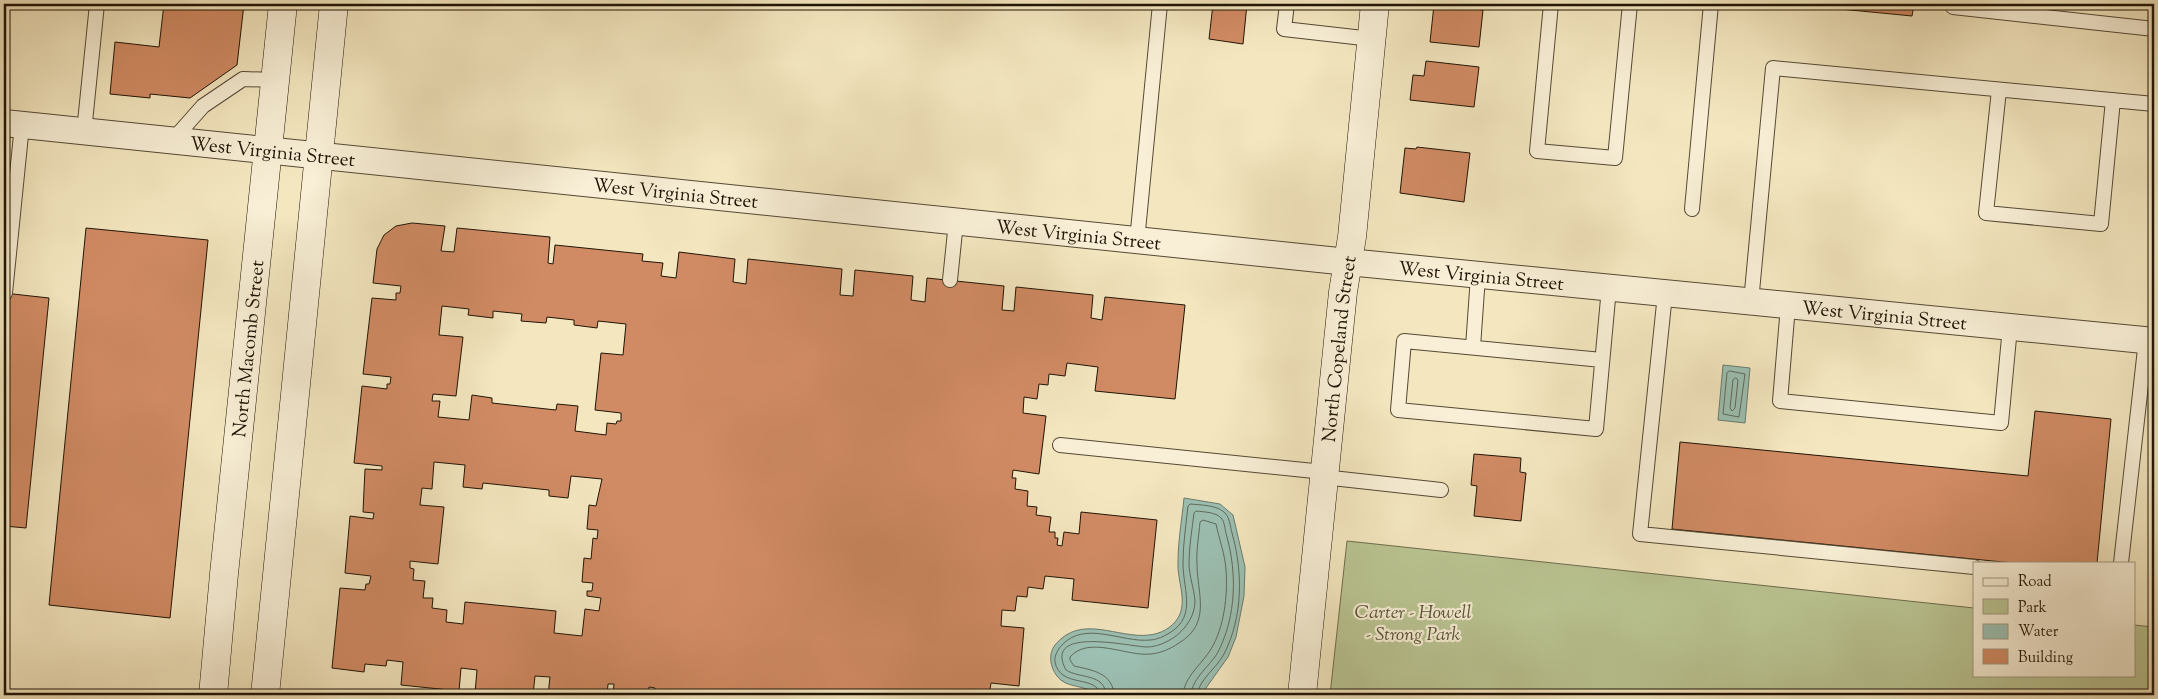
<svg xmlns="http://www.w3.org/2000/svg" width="2158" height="699" font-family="'Sorts Mill Goudy',serif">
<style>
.green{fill:#bac593;stroke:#6c6c4c}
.water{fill:#9cc0b3;stroke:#6a7b6d}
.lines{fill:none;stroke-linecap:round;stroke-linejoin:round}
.shore{stroke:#5e6a5c;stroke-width:1}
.building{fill:#d18b64;stroke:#1f1405;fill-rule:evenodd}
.lane-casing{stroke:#544934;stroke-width:16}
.street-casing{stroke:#544934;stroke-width:28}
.secondary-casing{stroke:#1f1405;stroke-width:29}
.lane{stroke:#f8efd6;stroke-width:14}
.street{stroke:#f8efd6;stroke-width:26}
.secondary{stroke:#f8efd6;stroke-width:28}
.labels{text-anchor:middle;stroke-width:4.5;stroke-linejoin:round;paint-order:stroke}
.street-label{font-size:19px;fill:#1f1405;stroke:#f8efd6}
.park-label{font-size:19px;font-style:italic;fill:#555237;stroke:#f8efd6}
</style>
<rect width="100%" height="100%" fill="#f4e7c0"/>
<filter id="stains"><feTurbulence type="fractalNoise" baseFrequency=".004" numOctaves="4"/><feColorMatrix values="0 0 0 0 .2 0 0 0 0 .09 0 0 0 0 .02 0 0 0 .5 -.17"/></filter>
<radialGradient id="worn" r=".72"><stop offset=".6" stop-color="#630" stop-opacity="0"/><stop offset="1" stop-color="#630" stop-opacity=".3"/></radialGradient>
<path class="green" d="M1347 541 1974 608V675H2134V625L2154 627V695H1330Z"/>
<path class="water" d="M1723 365 1750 368 1745 423 1718 420Z
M1184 498 1220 504 1233 515 1245 567 1244 596 1236 637 1228 657 1201 695H1097C1086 684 1066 689 1057 676 1050 667 1048 654 1055 645 1081 613 1118 639 1149 635 1160 634 1172 628 1178 618 1188 601 1177 581 1178 562 1178 541 1182 519 1184 498Z"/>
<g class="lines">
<path class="shore" d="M1730 371 1745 374 1739 417 1723 414 1727 373Z
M1736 378 1738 380 1735 408 1732 411 1730 408 1733 380Z
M1100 695C1098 674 1060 689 1055 662 1054 656 1058 649 1062 645 1085 620 1122 643 1150 640 1154 640 1160 638 1164 636 1199 619 1183 592 1183 563 1183 544 1186 525 1188 506L1190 504C1201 505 1216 505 1224 512 1230 517 1230 526 1232 533 1243 572 1243 617 1224 654 1217 668 1199 679 1197 695
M1106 695C1105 673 1080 679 1066 670 1042 625 1131 647 1147 647 1153 647 1160 645 1166 642 1181 635 1195 619 1195 601 1194 588 1189 576 1189 563 1189 547 1192 530 1194 513L1196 511C1204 512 1217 512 1222 519 1225 523 1225 532 1227 537 1237 574 1236 615 1219 650 1212 665 1192 677 1191 695
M1114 695C1113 673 1092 670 1074 666L1070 660V657C1089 635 1127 657 1151 654 1161 653 1170 649 1179 643 1212 623 1197 593 1197 564 1196 550 1199 536 1200 522L1203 520 1216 524C1219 539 1225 554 1226 570 1228 595 1224 628 1211 649 1202 664 1184 677 1183 695"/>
</g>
<path class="building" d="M164 4H244L237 65 190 98 150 94V98L110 94 115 42 159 47Z
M1213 4H1247L1243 44 1209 39Z
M1840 4H1914L1912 16 1840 9Z
M1434 5 1483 10 1479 47 1430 42Z
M1426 61 1479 67 1474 107 1410 100 1413 75 1424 76Z
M1417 147 1470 153 1464 202 1400 193 1405 148 1416 149Z
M412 223 445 226 441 251 454 252 457 228 550 237 548 263 553 264 555 245 643 254 642 261 663 263 661 276 676 278 679 252 735 259 733 282 746 284 748 259 842 269 840 295 853 296 855 270 913 276 911 300 925 302 927 278 1004 286 1002 310 1014 311 1016 287 1093 295 1091 318 1102 320 1105 297 1185 305 1175 399 1095 391 1098 367 1067 363 1065 376 1049 374 1048 385 1039 384 1037 399 1024 397 1023 413 1046 416 1039 474 1013 470 1012 478H1016L1015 489 1028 491 1027 506 1037 507 1036 515 1051 517 1049 532H1055V538H1058L1057 545 1062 546 1064 532 1079 534 1081 512 1157 520 1148 608 1072 600 1074 579 1045 576 1043 589 1028 587 1027 597 1017 596 1015 611 1002 610 1001 626 1024 628 1019 686 991 683 990 690 995 691 994 695H655V688L649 687 648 695H625L613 694 614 684H608L607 695H548L550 677 535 676 533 695H500L475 693 477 670 461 668 459 691 401 685 403 662 387 660 386 666 365 664 364 672 332 668 340 588 365 590 366 584H369L371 576 345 573 350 516 373 519 374 513 363 512 365 469 382 470V466L354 463 362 386 387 389V384H390L391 377 363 374 372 298 396 300V293H400L401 286 373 283 377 249 384 235 396 226ZM442 306 469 309 468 315 493 318V311L522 314 521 321 546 323 547 317 574 320V325L597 328 598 321 626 324 623 355 601 353 595 410 621 413V421H617L616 424 607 423 606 435 575 431 578 406 557 404 556 410 492 403V398L472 395 469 420 438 417 440 401H432L433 394 456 396 463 337 439 335ZM434 462 465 465 463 487 482 489 483 483 549 490V496L568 498 571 476 602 479 596 506 589 505 587 529 598 530 597 539 593 538 591 559 584 558 582 582 593 583 592 591H587V596L601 598 599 611 585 609 582 636 554 633 556 611 465 602 463 624 446 622 447 610 432 608 433 598H423L425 581 413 580 414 569 410 568V561L438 564 444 507 420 505 422 488 432 489Z
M86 228 208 240 170 618 49 605Z
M2154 234V263H2151Z
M4 293 49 298 26 528 4 526Z
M2035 411 2111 419 2097 563H2013L1672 529 1680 442 2028 476Z
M1474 454 1521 458 1520 472 1526 473 1521 521 1474 516 1477 486 1471 485Z"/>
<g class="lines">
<g class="lane-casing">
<path id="lane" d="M1287 4 1284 29 1372 39
M1551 4 1537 151 1615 158 1630 4
M1953 4V7L2154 29
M1999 90 1986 213 2101 224 2113 100
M84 132 97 4
M172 141 203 106 243 79 274 80
M1692 209 1711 4
M1137 241 1160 4
M950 280 956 222
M5 293 22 125
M1665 294 1640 534 1974 567
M1751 302 1773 68 2154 104
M1788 306 1780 401 2001 423 2010 327
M1473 347 1478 276
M1602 360 1404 341 1398 410 1596 429 1609 288
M1060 445 1324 472
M1323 477 1441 490
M2121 563 2146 340"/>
</g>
<g class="street-casing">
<g id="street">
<path id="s1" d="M4 123 1348 262 2154 341"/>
</g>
</g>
<g class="secondary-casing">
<g id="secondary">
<path id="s2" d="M213 695 224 574 283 4"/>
<path d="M265 695 334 4"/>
<path id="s3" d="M1302 695 1343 292 1352 237 1375 4"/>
</g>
</g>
<use href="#lane" class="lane"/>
<use href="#street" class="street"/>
<use href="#secondary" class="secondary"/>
</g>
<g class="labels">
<g class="street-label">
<text dy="7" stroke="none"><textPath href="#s1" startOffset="270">West Virginia Street</textPath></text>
<text dy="7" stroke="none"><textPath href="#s1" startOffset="675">West Virginia Street</textPath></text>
<text dy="7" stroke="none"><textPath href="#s1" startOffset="1080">West Virginia Street</textPath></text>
<text dy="7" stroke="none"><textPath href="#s1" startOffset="1485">West Virginia Street</textPath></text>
<text dy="7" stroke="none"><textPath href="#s1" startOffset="1890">West Virginia Street</textPath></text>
<text dy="7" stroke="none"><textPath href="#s2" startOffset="348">North Macomb Street</textPath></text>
<text dy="7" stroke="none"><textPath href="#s3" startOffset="348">North Copeland Street</textPath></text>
</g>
<g class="park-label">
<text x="1413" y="618">Carter - Howell<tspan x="1413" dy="22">- Strong Park</tspan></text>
</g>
</g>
<rect width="2158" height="699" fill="none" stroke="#f4e7c0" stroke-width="20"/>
<rect x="5" y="5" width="2148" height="689" fill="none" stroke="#1f1405" stroke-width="2.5"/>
<rect x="10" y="10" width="2138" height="679" fill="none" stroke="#1f1405"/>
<rect x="1973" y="562" width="162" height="115" fill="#f8efd6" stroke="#a19782"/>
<rect x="1983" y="578" width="25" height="8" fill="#f8efd6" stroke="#a19782"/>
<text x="2018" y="586" font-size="15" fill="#1f1405">Road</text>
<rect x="1983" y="599" width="25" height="15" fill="#bac593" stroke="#a19782"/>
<text x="2018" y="612" font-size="15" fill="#1f1405">Park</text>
<rect x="1983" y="624" width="25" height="15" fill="#9cc0b3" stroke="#a19782"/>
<text x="2018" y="636" font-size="15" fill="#1f1405">Water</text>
<rect x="1983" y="649" width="25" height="15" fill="#d18b64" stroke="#a19782"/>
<text x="2018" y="662" font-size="15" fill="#1f1405">Building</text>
<rect width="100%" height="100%" filter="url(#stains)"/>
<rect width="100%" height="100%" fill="url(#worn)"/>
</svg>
